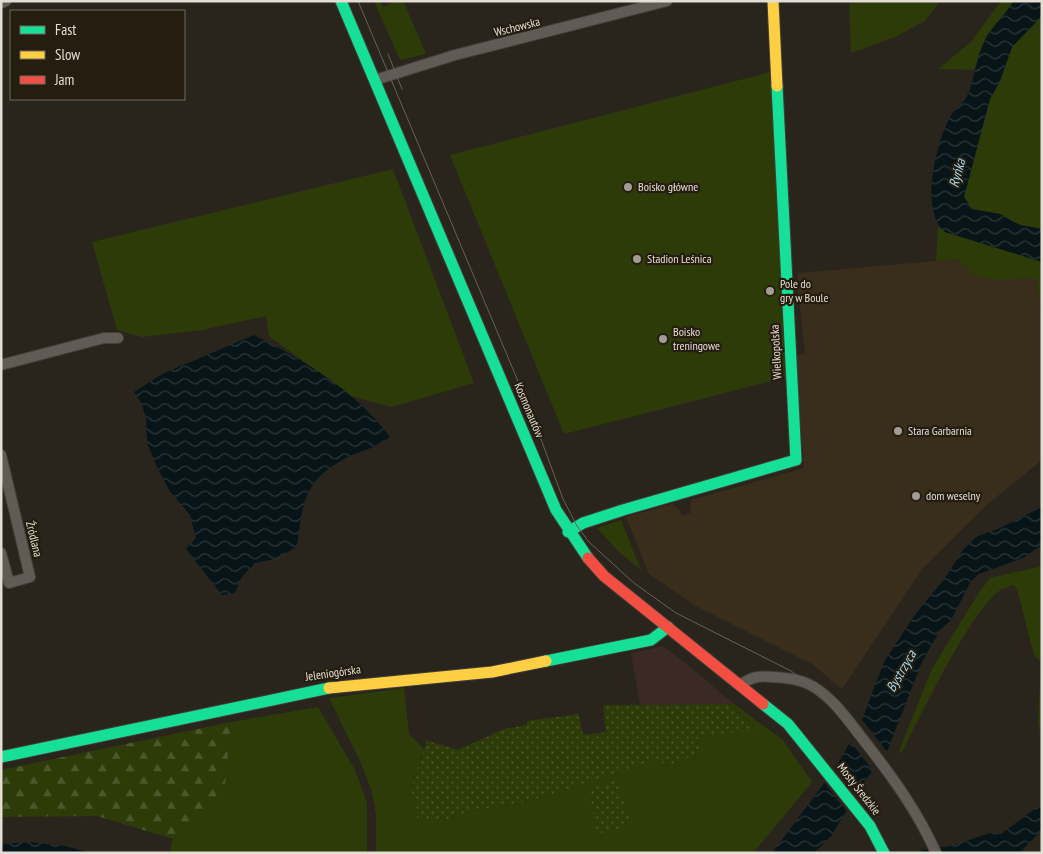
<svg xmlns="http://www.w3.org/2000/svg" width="1043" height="854" font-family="'PT Sans Narrow',sans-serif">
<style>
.built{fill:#382e1b}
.education{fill:#3a2924}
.green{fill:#2d3b09}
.forest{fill:url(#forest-firs)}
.garden{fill:url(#garden-dots)}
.water{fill:url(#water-waves)}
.pier{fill:#29251d}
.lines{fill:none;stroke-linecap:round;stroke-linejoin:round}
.street-casing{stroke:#433f3a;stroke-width:12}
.fast-casing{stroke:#433f3a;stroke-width:13}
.slow-casing{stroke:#433f3a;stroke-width:13}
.jam-casing{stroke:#433f3a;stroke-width:13}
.street{stroke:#605c55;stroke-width:10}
.fast{stroke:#16e098;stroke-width:11}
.slow{stroke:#ffcf43;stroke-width:11}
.jam{stroke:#f24e42;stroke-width:11}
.tram{stroke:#65625d;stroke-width:1}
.poi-dot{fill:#a29d94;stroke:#251d0f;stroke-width:2}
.labels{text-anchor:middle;stroke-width:4.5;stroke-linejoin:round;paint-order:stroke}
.street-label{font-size:12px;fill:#e3ddd4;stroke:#251d0f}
.poi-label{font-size:12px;fill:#e3ddd4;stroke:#251d0f;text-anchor:start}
.water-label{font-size:14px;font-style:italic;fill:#a3d9f0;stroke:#251d0f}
</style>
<defs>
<pattern id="forest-firs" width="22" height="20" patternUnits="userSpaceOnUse" patternTransform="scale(1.25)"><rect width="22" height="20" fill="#2d3b09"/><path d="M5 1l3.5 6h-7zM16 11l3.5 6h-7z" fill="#4b572c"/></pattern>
<pattern id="garden-dots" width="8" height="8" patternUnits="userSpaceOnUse" patternTransform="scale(1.25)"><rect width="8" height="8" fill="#2d3b09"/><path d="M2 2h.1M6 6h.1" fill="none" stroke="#4b572c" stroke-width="1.8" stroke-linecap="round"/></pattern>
<pattern id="water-waves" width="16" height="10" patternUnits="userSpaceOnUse" patternTransform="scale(1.25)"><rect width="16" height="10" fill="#071519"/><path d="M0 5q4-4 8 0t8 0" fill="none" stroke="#2b373a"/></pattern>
</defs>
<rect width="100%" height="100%" fill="#29251d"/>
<path class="built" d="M958 259 973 275 997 280 1036 277 1042 320V460L989 503 923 568 842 689 812 664 694 605 649 574 626 517 672 504 679 509 682 516 690 513 691 500 804 468 796 355 805 354 797 278 798 273Z"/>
<path class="education" d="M663 646 689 666 734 704 640 705 631 653Z"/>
<path class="green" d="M374 1H380L383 7 395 1H403L426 54 400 60Z
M849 1H940L925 21 895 37 851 53Z
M1001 1H1014L986 37 974 70 938 69 971 42Z
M1042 16V229L1020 225 1000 214 972 209 964 197 990 99 1000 81 1012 47Z
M771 72 787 377 564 434 450 155Z
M393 169 474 383 392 407 351 396 269 336 266 316 202 330 142 337 117 330 92 242Z
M938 227 945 232 1042 262V320L1036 278 997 280 973 275 958 259 936 261Z
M621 520 641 570 618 551 597 528Z
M1042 566V744L1038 722 1041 662 1034 655 1017 589 1013 585C1009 587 1005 588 1002 589 971 608 920 718 901 754L899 751 932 669 978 594 990 578Z
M404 688 409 734 424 749 411 788 439 823 477 810 517 804 561 792 662 758 665 767 705 750 696 736 759 729 728 704H734L783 740 812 782 753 853H376V815L372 792 361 763 329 698Z
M318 707 355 770 367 803V853H169L173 839 223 795 231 722Z"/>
<path class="forest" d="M231 722 224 795 173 839 97 816 1 817V770Z"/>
<path class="garden" d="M728 704 760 730 697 736 706 750 665 767 661 759 561 792 517 804 477 810 439 823 417 818 411 788 426 744 425 740 458 750 504 729 527 725V721L579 714 583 735 606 732 603 705Z
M616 779 632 825 597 834 589 789Z"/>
<path class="water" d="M1014 1H1042V16L1012 47 1000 81 990 99 964 197 972 209 1000 214 1020 225 1042 229V262L945 232C919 211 936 143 950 117 954 109 963 104 967 96 975 80 976 55 986 38 993 25 1006 14 1014 1Z
M254 335C304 360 356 391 390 437 374 449 365 449 348 457 304 480 303 500 297 546L279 558 255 563 241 578 235 593 222 595 186 549 196 538 190 515 169 490 156 465 147 443 146 418 141 402 134 392 162 374Z
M1042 507V545L1023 558 979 574 971 581 951 620 940 630 922 662 888 749 858 791 832 835 814 853H772L837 766 863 717 884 662 914 616 945 578 963 550 976 537 1000 528Z
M1042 806V830L1019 853H921V850L951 846 990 833 1001 834 1036 808Z
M29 842 65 846 91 853H1V844Z"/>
<path class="pier" d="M860 717 888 753 874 772 849 740Z
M834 765 858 796 848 813 823 781Z"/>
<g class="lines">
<g class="street-casing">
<path id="street" d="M1 3 6 1
M375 80 455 55 667 1
M1 365 104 338H118
M1 455 30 577 9 583 1 553
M741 685C751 676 761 676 773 677 787 678 801 679 814 687 836 701 850 723 866 743 893 778 918 812 936 853"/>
</g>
<g class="fast-casing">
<path id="fast" d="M341 1 556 510 588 558
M568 532 583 523 623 510 796 460 777 86
M546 661 651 640 668 627
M763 704 788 724 870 826 884 853
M1 757 329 688"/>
</g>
<g class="slow-casing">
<path id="slow" d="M773 1 777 86
M329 688 492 672 546 661"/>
</g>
<g class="jam-casing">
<path id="jam" d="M588 558 604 576 763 704"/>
</g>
<use href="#street" class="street"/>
<use href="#fast" class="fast"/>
<use href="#slow" class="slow"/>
<use href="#jam" class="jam"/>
<path class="tram" d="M358 1 531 412 563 499 577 526 589 542 634 583 676 613 791 671 821 693 908 804 933 853
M388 54 402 89"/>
</g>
<g class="poi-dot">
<circle cx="628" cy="187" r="5"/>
<circle cx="637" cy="259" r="5"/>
<circle cx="770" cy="291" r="5"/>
<circle cx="663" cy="339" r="5"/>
<circle cx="898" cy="431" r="5"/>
<circle cx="916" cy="496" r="5"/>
</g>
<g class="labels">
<g class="street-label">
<text transform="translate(517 27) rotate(-14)" y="4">Wschowska</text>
<text transform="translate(776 352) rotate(-93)" y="4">Wielkopolska</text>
<text transform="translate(529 410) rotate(67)" y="4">Kosmonautów</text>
<text transform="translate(34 539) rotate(76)" y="4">Źródlana</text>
<text transform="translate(333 673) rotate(-8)" y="4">Jeleniogórska</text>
<text transform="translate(859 789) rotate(52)" y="4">Mosty Średzkie</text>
</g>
<g class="poi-label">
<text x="638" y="191">Boisko główne</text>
<text x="647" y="263">Stadion Leśnica</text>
<text x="780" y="288">Pole do<tspan x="780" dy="14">gry w Boule</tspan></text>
<text x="673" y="336">Boisko<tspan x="673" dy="14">treningowe</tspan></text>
<text x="908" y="435">Stara Garbarnia</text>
<text x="926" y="500">dom weselny</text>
</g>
<g class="water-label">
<text transform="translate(957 173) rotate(-75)" y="5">Ryńka</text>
<text transform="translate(901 671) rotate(-60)" y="5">Bystrzyca</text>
</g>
</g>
<rect width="1043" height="854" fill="none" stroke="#e3ddd4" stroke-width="5"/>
<rect x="10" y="10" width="175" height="90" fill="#251d0f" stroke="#716a5e"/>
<rect x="20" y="26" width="25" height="8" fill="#16e098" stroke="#716a5e"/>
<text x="55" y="35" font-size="15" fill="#e3ddd4">Fast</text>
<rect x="20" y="51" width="25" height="8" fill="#ffcf43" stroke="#716a5e"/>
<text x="55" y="60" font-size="15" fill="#e3ddd4">Slow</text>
<rect x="20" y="76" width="25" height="8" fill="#f24e42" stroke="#716a5e"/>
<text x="55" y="85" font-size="15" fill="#e3ddd4">Jam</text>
</svg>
